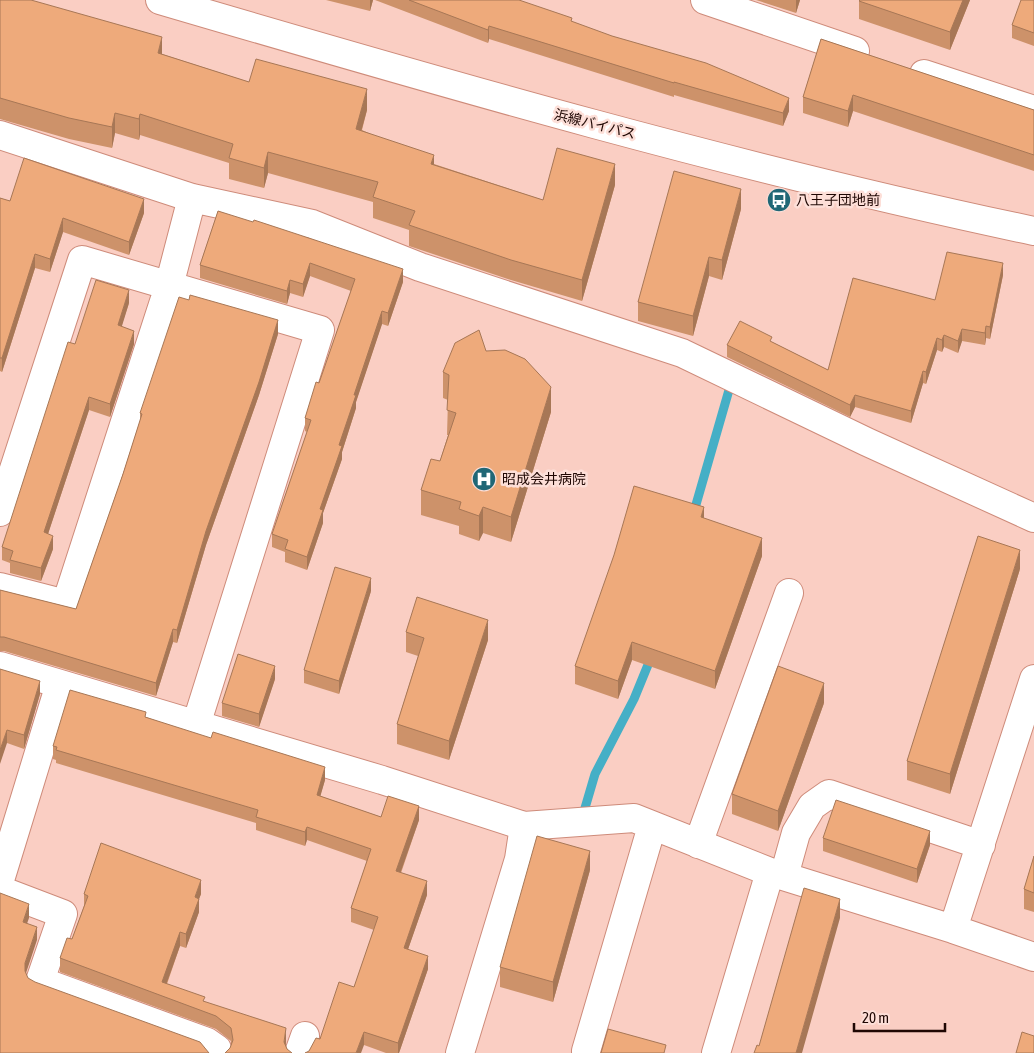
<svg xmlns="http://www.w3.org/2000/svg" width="1034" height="1053" font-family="'Asap Condensed','Noto Sans JP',sans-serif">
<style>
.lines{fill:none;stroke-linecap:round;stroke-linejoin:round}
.stream{stroke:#45afc6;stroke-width:9}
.street-casing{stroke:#ce8b7a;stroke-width:30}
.highway-casing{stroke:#ce8b7a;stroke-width:30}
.street{stroke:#fff;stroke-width:28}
.highway{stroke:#fff;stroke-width:28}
.wall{fill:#cd926a}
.shaded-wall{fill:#a77756}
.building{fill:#eeaa7b;stroke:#a77756}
.labels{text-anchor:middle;stroke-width:5;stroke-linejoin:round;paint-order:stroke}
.street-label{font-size:14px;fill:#1f0703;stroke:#fddfd8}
.poi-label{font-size:14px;fill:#1f0703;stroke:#fddfd8;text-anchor:start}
</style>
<rect width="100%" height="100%" fill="#facec3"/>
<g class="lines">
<path class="stream" d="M693 515 729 390
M585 808 595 774 634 699 652 655"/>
<g class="street-casing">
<path id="street" d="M705 0 855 51
M924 74 1034 110
M0 135 192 198 312 224 420 267 682 353 867 442 1034 518
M0 512 82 260 320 330 196 725
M0 587 66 604 169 286 192 198
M0 666 382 780 524 826 634 818 770 872 953 929 1034 957
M698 844 789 593
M784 876 796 833 812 806 829 794 981 845
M0 880 60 684
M0 890 63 914 40 981 207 1042 217 1049V1053
M953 929 1034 679
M586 1051 652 826
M299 1053 305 1036
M460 1053 519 859 524 826
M716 1053 770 872"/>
</g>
<g class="highway-casing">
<path id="highway" d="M160 0C449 85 739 169 1034 231"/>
</g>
<use href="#street" class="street"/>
<use href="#highway" class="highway"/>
</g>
<path class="wall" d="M0 0 162 54 249 82 367 110 362 130 434 164 543 200 615 185 582 301 511 280 409 246V230L373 218V202L268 173 264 188 229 179V163L140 135 139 140 115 133 112 148 69 139 0 119Z
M326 0H373L370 11Z
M375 0H519L789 111 783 126 674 95V97L489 39 488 43Z
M756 0H800L796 13Z
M970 0 950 50 859 19V1Z
M1034 0V46L1012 38V25Z
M821 39 1034 110V171L853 111 848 127 803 113V97Z
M0 198 10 201 144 213 129 255 63 232 50 272 35 268 2 372 0 371Z
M741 209 722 280 709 276 693 336 638 321V302Z
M218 211 403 282 388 326 382 324 356 402V408L342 452V459L323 513V523L307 570 285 562V552L272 547V534L307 432 305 431V418L319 383 351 291 310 276 303 297 290 293 287 304 200 278V265Z
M1003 275 990 339 986 338 985 345 962 341 958 353 944 347 942 352 937 350 926 384 923 383 911 423 855 407 850 417 727 357V345L772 342 828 370 935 300Z
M129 303 121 327 134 344 110 417 89 410 48 534 53 549 41 581 10 573V563L2 560V547L75 344Z
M278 334 259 395 206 545 177 643 173 642 156 696 4 651H0V590L76 609 123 474 140 422V413Z
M486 351 551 412 511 542 483 533 479 541 459 534V526L421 515V490L440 461 448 435H447L448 400 443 398V372Z
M704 518 762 556 715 689 632 660 618 699 575 684V666Z
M1020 569 950 794 907 780V761Z
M371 591 339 694 304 683V670Z
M406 632 488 640 449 760 397 744V724L418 656 406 652Z
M0 669 40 694 24 749 7 743Z
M275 679 259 727 222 716V703Z
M824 703 778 831 732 814V794Z
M146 717 325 780 320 796 381 817 419 820 401 873 427 895 408 949 428 969 399 1053H386L364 1045 309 1051 320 1039 354 987 374 930 351 922V908L367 861 307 840 305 846 256 830V823L56 763V760L53 759V746Z
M823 838 930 845 917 883 823 851Z
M1034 856V912L1024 909V889Z
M590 870 553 1002 500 987V967Z
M84 894H201L199 899V912L186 948 180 946 167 984 286 1042V1046L287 1049 230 1048 231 1045V1041L216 1029 60 972V958L72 939 84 906Z"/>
<path class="shaded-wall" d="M370 0H373L370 11Z
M796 0H800L796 13Z
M963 0H970L950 50V32Z
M489 26V39L488 43V30Z
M162 37V58L158 53Z
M367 89V110L356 150V129Z
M853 95V111L848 127V111Z
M789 98V111L783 126V113Z
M115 113V133L112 148V127Z
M140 114V135L139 140V119Z
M268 152V173L264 188V168Z
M434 155V176L431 164Z
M615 164V185L582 301V280Z
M741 189V209L722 280V260Z
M144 199V213L129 255V242Z
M63 218V232L50 272V259Z
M35 254V268L2 372V358Z
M709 257V276L693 336V316Z
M310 263V276L303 297V284Z
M1003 263V275L990 339V327Z
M403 269V282L388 326V313Z
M290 280V293L287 304V291Z
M129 290V303L118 339V325Z
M382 311V324L356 402V408L342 452V459L323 513V523L307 570V557L320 509 354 395Z
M278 320V334L259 395 206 545 177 643V630L206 531Z
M986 326V338L985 345V333Z
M962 329V341L958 353V341Z
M134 331V344L110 417V404Z
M944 335V347L942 352V340Z
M937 338V350L926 384V372Z
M923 371V383L911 423V411Z
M551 387V412L511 542V517Z
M855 395V407L850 417V405Z
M89 397V410L44 546V532Z
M483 507V533L479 541V516Z
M704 507V525L701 517Z
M53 536V549L41 581V568Z
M762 538V556L715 689V671Z
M1020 550V569L950 794V774Z
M371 578V591L339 694V681Z
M488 620V640L449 760V741Z
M173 629V642L156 696V683Z
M632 642V660L618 699V681Z
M275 666V679L259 727V714Z
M40 681V694L24 749V735Z
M824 683V703L778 831V811Z
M7 730V743L0 764V750Z
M325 767V780L317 808V795Z
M419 806V820L396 885V871Z
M307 827V840L305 846V832Z
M930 831V845L917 883V869Z
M590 851V870L553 1002V982Z
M201 880V894L199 899V912L186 948V934L195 897Z
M427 881V895L404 961V948Z
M840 899V918L802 1053H796Z
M29 904V918L23 935V922Z
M37 927V940L25 976V963Z
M180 932V946L162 996V982Z
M428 956V969L399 1053H398V1043Z
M286 1028V1042L284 1053V1042Z
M364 1032V1045L361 1053H356Z"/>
<path class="building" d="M0 0H31L162 37 158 53 249 82 256 59 367 89 356 129 434 155 431 164 543 200 557 148 615 164 582 280 511 260 409 225 415 211 373 197 378 182 268 152 264 168 229 158 233 144 140 114 139 119 115 113 112 127 69 118 0 98Z
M409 0H519L572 18 571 21 612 36 706 63 789 98 783 113 674 82V83L489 26 488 30Z
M860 0H963L950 32 859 1Z
M1021 0H1034V33L1012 25Z
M821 39 1034 110V155L853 95 848 111 803 97Z
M24 158 144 199 129 242 63 218 50 259 35 254 2 358H0V198L10 201Z
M674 171 741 189 722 260 709 257 693 316 638 302Z
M218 211 253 222 254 220 403 269 388 313 382 311 354 395H356L339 445 342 446 320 509 323 510 307 557 285 549 288 540 272 534 311 420 305 418 316 382 319 383 355 279 310 263 303 284 290 280 287 291 200 265Z
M947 252 1003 263 990 327 986 326 985 333 962 329 958 341 944 335 942 340 937 338 926 372 923 371 911 411 855 395 850 405 727 345 740 321 772 337 770 341 828 370 853 278 935 300Z
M96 280 129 290 118 325 134 331 110 404 89 397 44 532 53 536 41 568 10 560 13 551 2 547 68 342 75 344Z
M190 295 278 320 259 382 206 531 177 630 173 629 156 683 4 637H0V590L76 609 123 474 142 414 140 413 179 297 189 300Z
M479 330 486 351 505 350 525 359 551 387 511 517 483 507 479 516 459 509 461 502 421 490 431 459 440 461 456 413 447 410 449 375 443 372 455 343Z
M634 486 704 507 701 517 762 538 715 671 632 642 618 681 575 666 614 555Z
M978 536 1020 550 950 774 907 761Z
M335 567 371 578 339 681 304 670Z
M417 597 488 620 449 741 397 724 424 638 406 632Z
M238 654 275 666 259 714 222 703Z
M778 666 824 683 778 811 732 794Z
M0 669 40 681 24 735 7 730 0 750Z
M70 690 146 712 145 717 211 738 213 732 325 767 317 795 381 817 388 796 419 806 396 871 427 881 404 948 428 956 398 1043 364 1032 356 1053H305L309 1051 316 1038 320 1039 339 982 354 987 378 917 351 908 371 849 307 827 305 832 256 817 258 810 56 750 57 747 53 746Z
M836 800 930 831 917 869 823 838Z
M537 836 590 851 553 982 500 967Z
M101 843 201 880 195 897 199 899 186 934 180 932 162 982 205 997 203 1001 286 1028 284 1042 287 1049 292 1053H225L230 1048 233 1040 231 1028 216 1016 60 958 67 938 72 939 88 896 84 894Z
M1034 856V893L1024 889Z
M804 888 840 899 796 1053H754L757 1045 759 1046Z
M0 893 29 904 23 922 37 927 25 963V971L28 978 35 982 200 1042 209 1053H0Z
M608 1029 666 1045 664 1053H601Z
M1022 1032 1034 1036V1053H1016Z"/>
<defs>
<g id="bus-disc" transform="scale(1.25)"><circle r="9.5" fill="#206776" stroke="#fddfd8"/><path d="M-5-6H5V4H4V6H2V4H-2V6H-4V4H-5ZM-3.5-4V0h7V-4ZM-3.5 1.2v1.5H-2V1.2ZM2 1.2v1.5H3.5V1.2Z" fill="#fff"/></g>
<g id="hospital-disc" transform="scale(1.25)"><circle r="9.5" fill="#206776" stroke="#fddfd8"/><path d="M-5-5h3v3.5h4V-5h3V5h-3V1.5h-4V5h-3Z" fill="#fff"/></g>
</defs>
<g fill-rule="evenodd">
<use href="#bus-disc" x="779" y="200"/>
<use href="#hospital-disc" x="484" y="479"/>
</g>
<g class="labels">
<g class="street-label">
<text transform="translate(595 124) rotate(14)" y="5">浜線バイパス</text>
</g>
<g class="poi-label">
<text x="796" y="205">八王子団地前</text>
<text x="502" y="484">昭成会井病院</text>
</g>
</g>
<path d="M854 1023v8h91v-8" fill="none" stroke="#1f0703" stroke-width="2.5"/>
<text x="862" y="1023" font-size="15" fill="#1f0703" stroke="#fddfd8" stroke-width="4" paint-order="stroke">20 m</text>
</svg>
